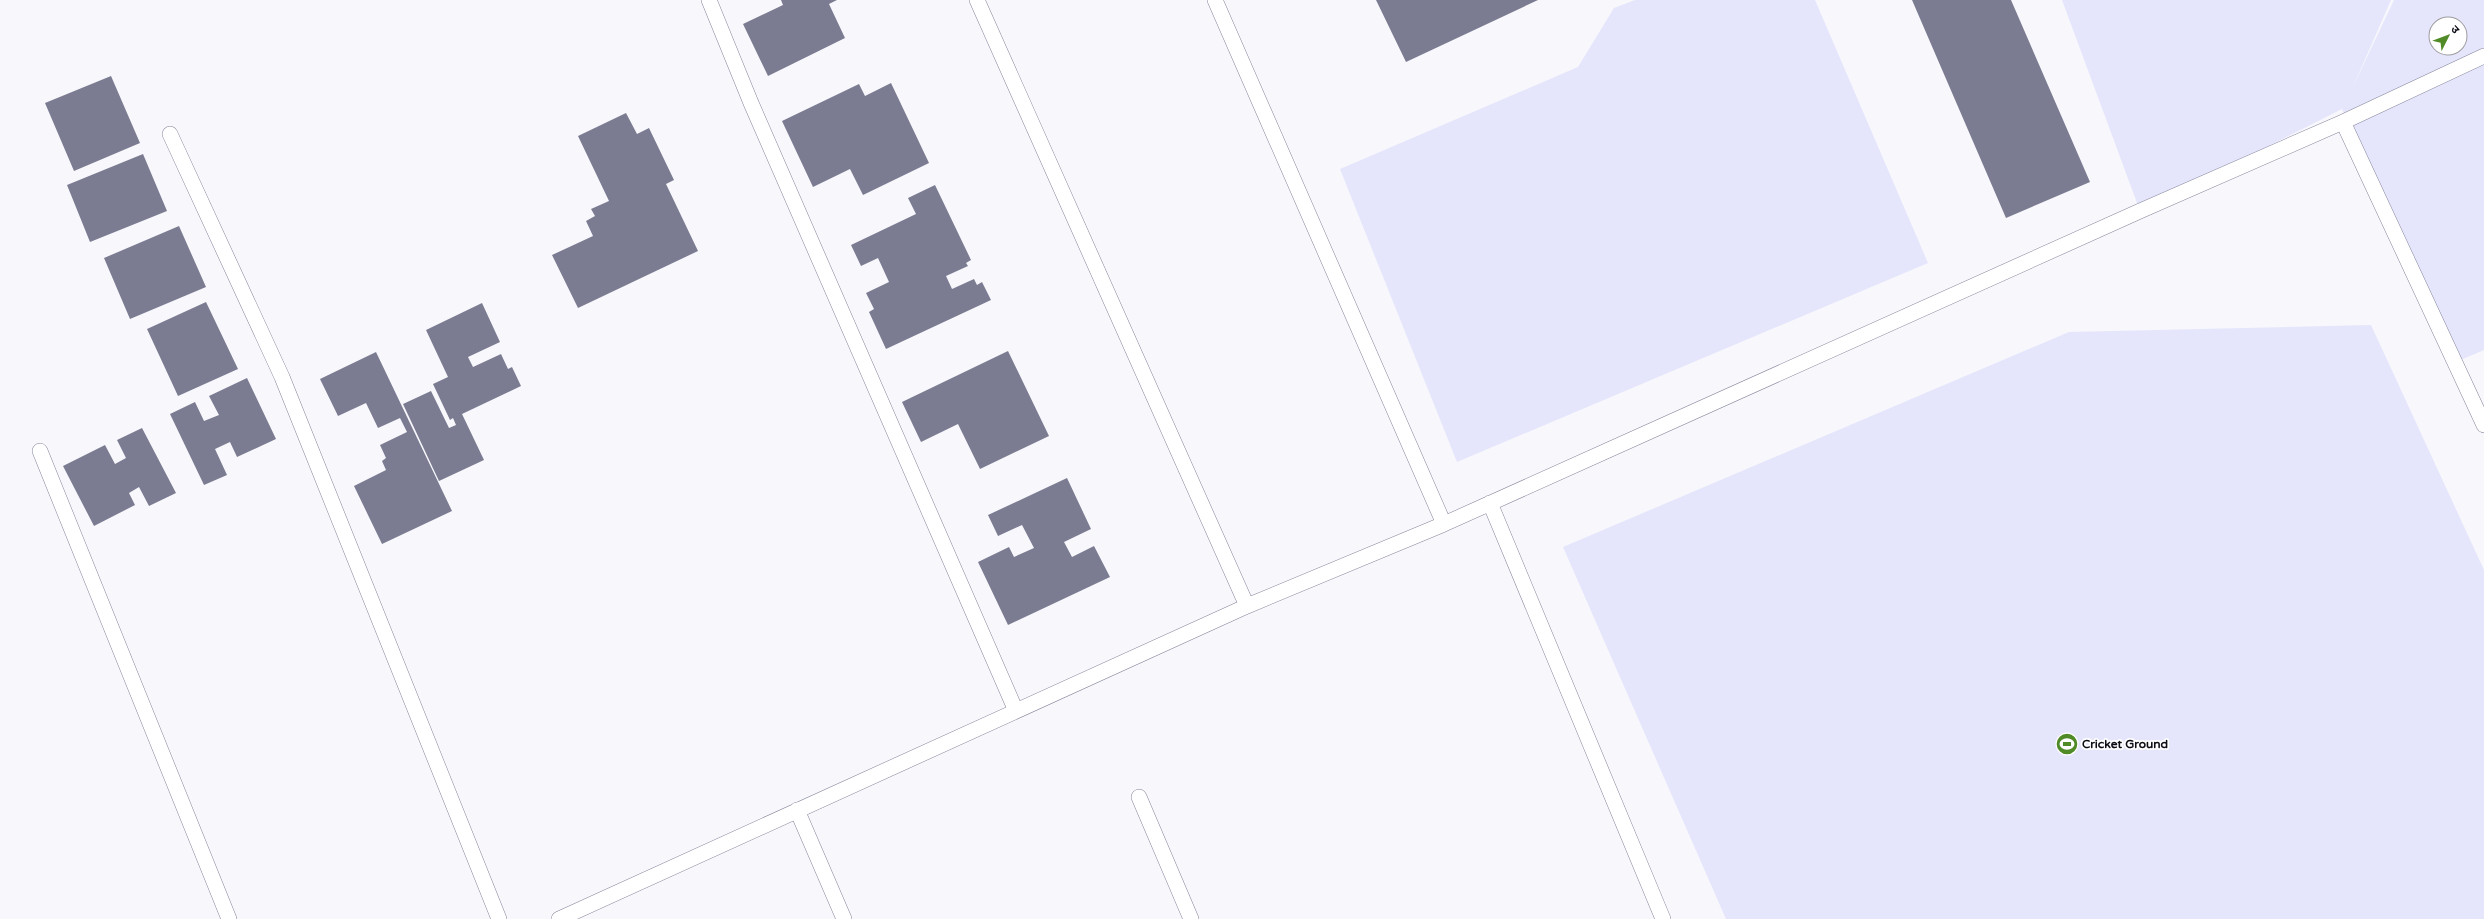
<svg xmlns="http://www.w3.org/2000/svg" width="2484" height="919" font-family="'Varela Round','Noto Sans Devanagari',sans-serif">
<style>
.green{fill:#e5e6fc;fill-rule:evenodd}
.building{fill:#7b7c92}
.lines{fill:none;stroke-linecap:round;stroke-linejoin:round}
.service-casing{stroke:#86879d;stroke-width:16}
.service{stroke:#fff;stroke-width:15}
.labels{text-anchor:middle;stroke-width:3.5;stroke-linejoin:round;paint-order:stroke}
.poi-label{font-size:12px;font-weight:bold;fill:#0c0d15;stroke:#fff;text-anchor:start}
</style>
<rect width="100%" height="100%" fill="#f7f7fc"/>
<path class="green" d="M1635 0H1815L1928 263 1457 462 1340 169 1578 67 1614 8Z
M2062 0H2391L2352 89 2394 0H2484V350L2456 362 2342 109 2140 211ZM2436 24H2460V48H2436Z
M2371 325 2484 570V919H1726L1563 547 2069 332Z"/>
<path class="building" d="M781 0H837L829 4 845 38 768 76 743 24 783 5Z
M1376 0H1538L1406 62Z
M1912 0H2011L2090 182 2006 218Z
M111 76 140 143 74 171 45 103Z
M891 83 929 163 863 195 850 169 813 187 782 121 859 84 865 96Z
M626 113 637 134 649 128 674 180 666 184 698 251 578 308 552 255 593 236 586 221 595 216 591 209 609 201 578 136Z
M143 154 167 211 90 242 67 185Z
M935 185 971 260 966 263 968 266 946 276 952 289 974 279 977 285 982 282 991 300 886 349 869 312 874 309 866 293 889 282 878 258 861 266 851 245 916 214 908 198Z
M179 226 206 287 130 319 104 258Z
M206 302 238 369 178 396 147 329Z
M482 303 500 342 468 357 473 367 501 354 508 369 512 367 521 386 462 414 484 460 439 481 403 404 431 391 449 428 456 425 453 418 450 420 433 384 448 377 426 330Z
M1008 351 1049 436 980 469 958 424 921 442 902 402Z
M376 352 452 511 382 544 354 486 386 470 382 461 386 458 380 445 407 432 400 418 378 428 366 403 338 416 320 379Z
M247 378 276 439 237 457 230 442 215 449 227 475 204 485 170 414 195 402 204 421 219 415 209 396Z
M142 428 176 493 149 506 139 487 129 493 135 505 94 526 63 466 105 445 115 464 126 458 117 440Z
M1067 478 1091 529 1064 542 1072 557 1094 546 1110 577 1008 625 978 562 1009 547 1014 557 1034 548 1022 525 998 536 988 515Z"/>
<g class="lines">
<g class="service-casing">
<path id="service" d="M709 0 751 103 1016 711
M977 0 1247 606
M1215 0 1444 524
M2343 122 2484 425
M170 134 282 377 499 919
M40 451 229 919
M1490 503 1663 919
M1139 797 1191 919
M797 810 844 919
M559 919 1247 606 1444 524 2140 211 2343 122 2484 56"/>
</g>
<use href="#service" class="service"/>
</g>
<defs>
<g id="stadium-disc" transform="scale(1.15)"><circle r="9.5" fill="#518b28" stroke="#fff"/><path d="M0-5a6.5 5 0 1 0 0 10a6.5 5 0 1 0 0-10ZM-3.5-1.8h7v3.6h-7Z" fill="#fff"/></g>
</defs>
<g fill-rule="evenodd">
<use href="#stadium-disc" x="2067" y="744"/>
</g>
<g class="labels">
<g class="poi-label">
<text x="2082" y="748">Cricket Ground</text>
</g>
</g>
<g transform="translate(2448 36) rotate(48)"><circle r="19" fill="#ffffff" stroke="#9e9ea1"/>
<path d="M0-3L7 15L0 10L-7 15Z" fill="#518b28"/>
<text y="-6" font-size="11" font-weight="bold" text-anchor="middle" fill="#0c0d15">उ</text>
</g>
</svg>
